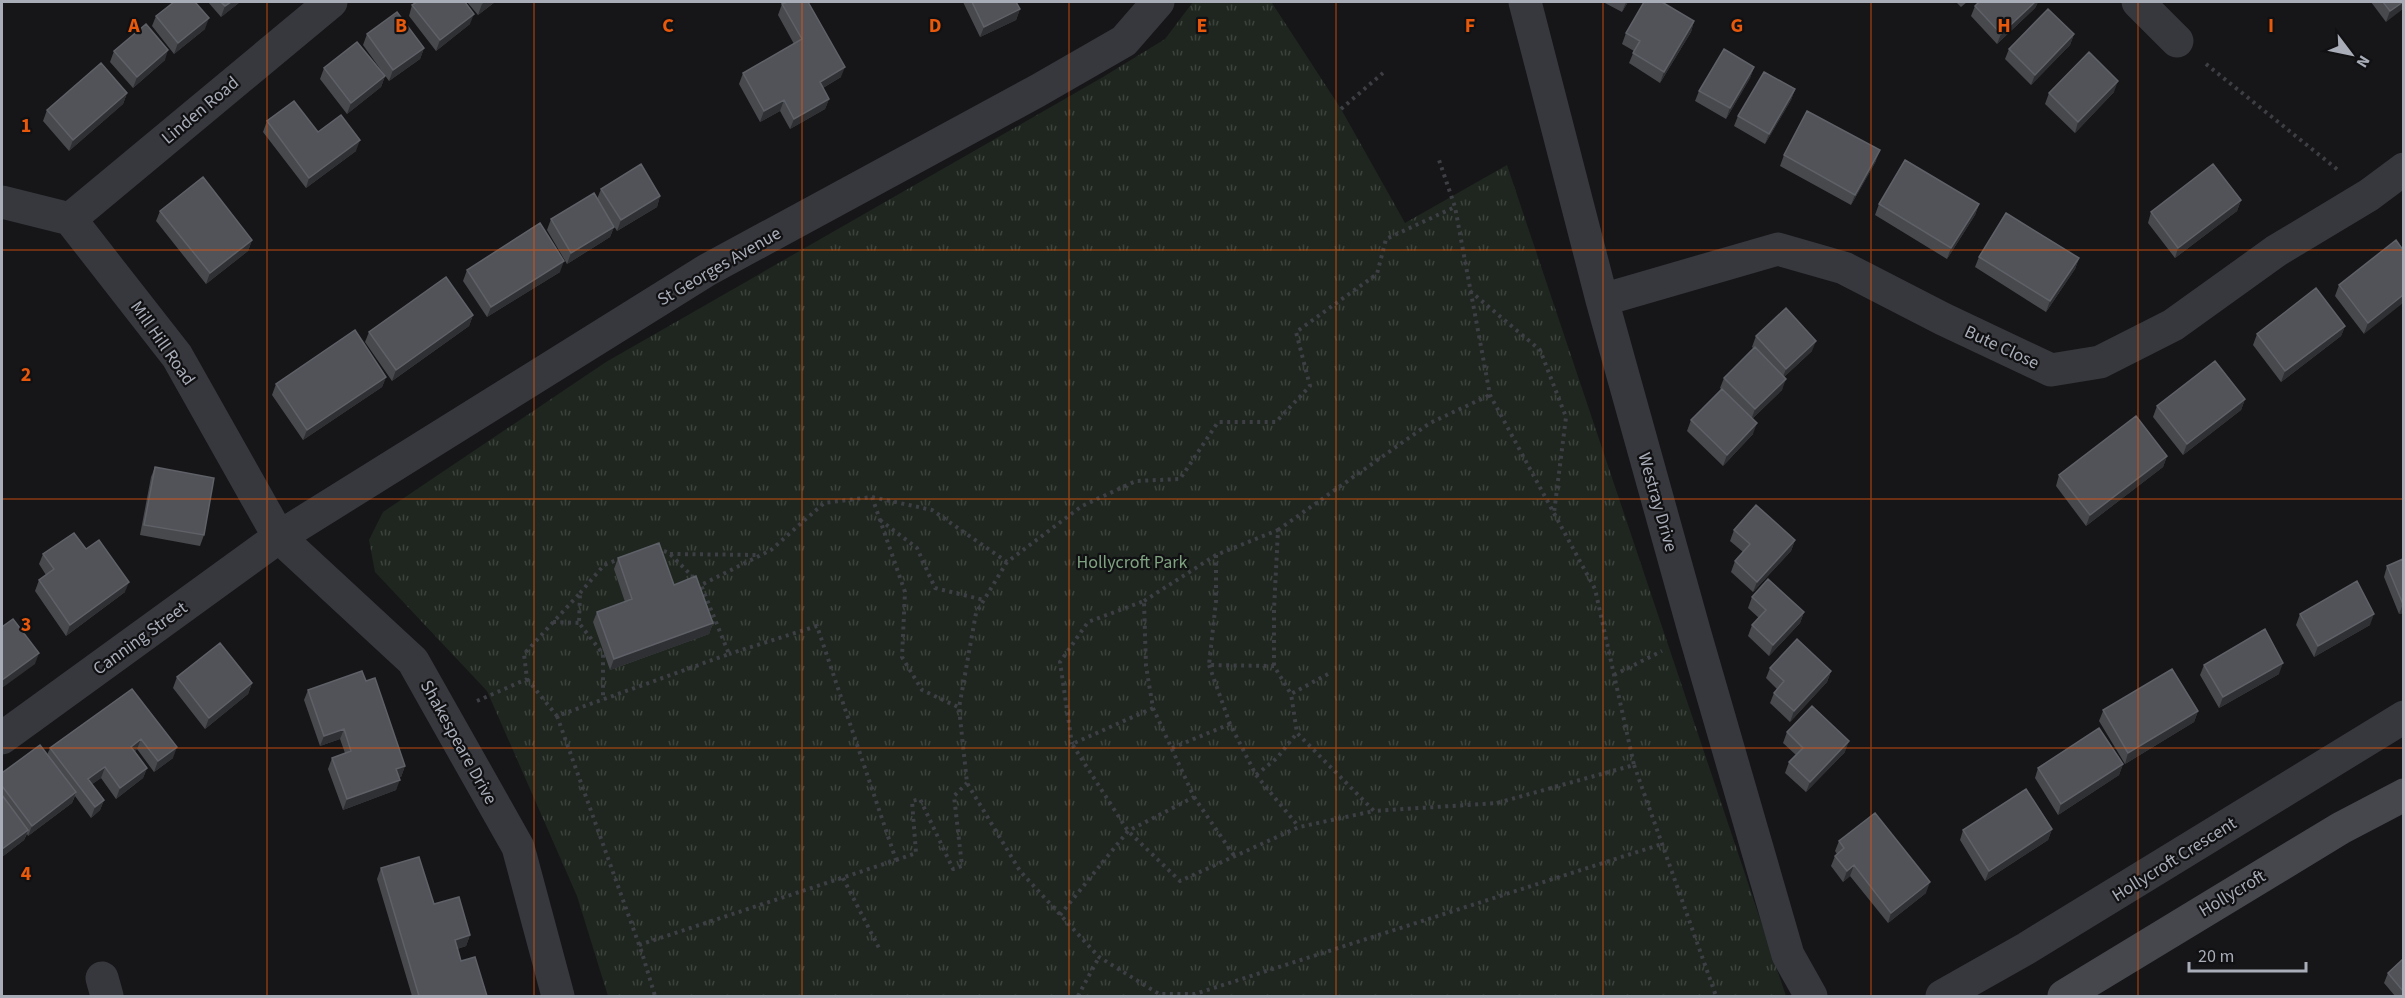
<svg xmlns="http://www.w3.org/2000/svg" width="2405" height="998" font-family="'Source Sans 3',sans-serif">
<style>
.park{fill:url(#park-tufts)}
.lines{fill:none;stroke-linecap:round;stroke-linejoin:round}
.path{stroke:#3d3f44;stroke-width:4;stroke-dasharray:3 4.5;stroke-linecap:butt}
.street{stroke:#37383d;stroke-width:33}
.secondary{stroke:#45474d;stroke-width:33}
.wall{fill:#47494d}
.shaded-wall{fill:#2f3033}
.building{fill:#525359;stroke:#5f6168;stroke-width:1.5}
.grid{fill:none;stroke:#e8590c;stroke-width:1.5;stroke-opacity:0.55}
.labels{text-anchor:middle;stroke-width:4.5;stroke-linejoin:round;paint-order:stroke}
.street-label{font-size:18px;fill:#a8adb8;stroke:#111113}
.park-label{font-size:18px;fill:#7fa381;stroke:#111113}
.grid-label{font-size:20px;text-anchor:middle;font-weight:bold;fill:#e8590c;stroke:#111113;stroke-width:4.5;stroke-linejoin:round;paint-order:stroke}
</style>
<defs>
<pattern id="park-tufts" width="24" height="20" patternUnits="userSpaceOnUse" patternTransform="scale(1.5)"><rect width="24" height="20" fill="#1e261f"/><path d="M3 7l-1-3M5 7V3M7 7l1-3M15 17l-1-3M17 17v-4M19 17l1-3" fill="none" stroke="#3c433d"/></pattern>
</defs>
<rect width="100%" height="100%" fill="#161618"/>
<path class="park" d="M1193 2 1272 3 1341 109 1405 223 1507 165 1786 996H608L577 896 487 691 375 572 369 540 383 512 606 362 1103 77 1165 39Z"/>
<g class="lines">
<path class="path" d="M2206 64 2338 170
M1341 109 1383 73
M1470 291 1540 350 1566 417 1554 513
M872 497 932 510 1007 562 1082 506 1136 481 1180 479 1218 422H1276L1310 386 1296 332 1377 274 1386 239 1455 207
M880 520 917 548 935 588 984 600
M1278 530 1430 423 1490 395
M657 548 669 553 697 581
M670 554 759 555
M1216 555V601L1209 665 1274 666 1291 694
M1007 562 976 613 959 708 967 783 1020 871 1099 957 1159 994H1195L1662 844
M580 593 604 565 622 558
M1144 601 1216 555 1278 530 1274 610V666
M553 622 579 623
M1209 665 1230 724 1256 775 1277 758 1297 733
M1328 674 1291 694 1297 733 1374 811 1497 803 1634 765 1595 589 1490 395 1455 207 1438 157
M1614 675 1662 651
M527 679 557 716 729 654 701 585 771 550 824 503 872 497 905 592 902 657 922 690 958 707
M477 701 527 679 524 654 580 593 579 623 603 654V700
M1153 708 1072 744 1128 831 1180 881 1299 827 1374 811
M557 716 642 953 655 996
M1172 748 1230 724
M1634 765 1716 996
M1256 775 1299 827
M1194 797 1235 857
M896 860 916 853 912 801 920 799 953 869 962 866 954 796 967 783
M843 878 879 948
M1060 915 1128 831 1194 797 1153 708 1146 666 1144 601 1088 622 1060 662 1072 744
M639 945 896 860 817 626 729 654
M1078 996 1099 957"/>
<path class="street" d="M1525 2 1602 300 1695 634 1788 955 1811 996
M2138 2 2177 41
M2 202 70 219 177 356 279 537 413 661 518 847 558 996
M70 219 331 2
M1602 300 1778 249 1844 268 1943 319 2051 370 2100 362 2173 325 2276 251 2369 195 2404 169
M2 738 279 537 707 270 1037 91 1124 41 1158 2
M102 978 107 996
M1942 996 2027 948 2404 717"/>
<path class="secondary" d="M2064 996 2341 828 2404 795"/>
</g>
<path class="wall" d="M208 2H240L221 17Z
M467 2H495L478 15Z
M963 2H1016L1020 9 1016 20 980 37Z
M1603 2H1628L1622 12Z
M1956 2H1967L1961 7Z
M1979 2H2038L2035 8 1997 44 1971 16 1975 6Z
M2371 2H2403L2386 22Z
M782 4 841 77 823 88 829 99 825 109 790 129 780 111 760 122 739 84 743 73 794 44 778 15Z
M412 5 470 24 436 51 409 16Z
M156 16 205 29 174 54 152 26Z
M1694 21 1691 32 1660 83 1629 63 1634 51 1622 44 1626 33Z
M367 34 424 48 420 59 389 81 363 45Z
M2074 34 2070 45 2031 85 2005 59 2009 49Z
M114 51 165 60 133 88 110 62Z
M1754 67 1750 78 1726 119 1695 101 1699 91Z
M324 68 385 76 381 87 347 114 320 79Z
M1795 89 1791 100 1765 144 1734 126 1738 116Z
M2114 92 2075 133 2045 104 2049 93Z
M127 93 123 104 69 151 43 121 47 110Z
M267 121 318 132 356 151 306 188 263 132Z
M1784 155 1876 161 1851 205 1780 166Z
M601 189 660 196 657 207 617 231 597 199Z
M2241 200 2237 211 2175 258 2148 223 2151 212Z
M1879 204H1979L1975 215 1947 259 1875 215Z
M160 211 252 240 248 251 206 284 156 221Z
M551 219 614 227 610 237 567 264 547 230Z
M2403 250 2364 334 2335 296 2339 285Z
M1979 257 2079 258 2075 269 2046 312 1975 267Z
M467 270 560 272 487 317 463 281Z
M473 315 469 326 392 381 365 342 369 332Z
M2345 326 2341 336 2281 382 2253 345 2257 334Z
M1756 336 1812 351 1784 377 1782 390 1752 419 1753 434 1723 466 1687 431 1691 420 1721 389 1720 388 1724 378 1753 348 1752 347Z
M386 377 382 387 303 440 272 395 276 384Z
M2245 399 2241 410 2183 455 2153 417 2157 406Z
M2167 456 2163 467 2086 526 2056 486 2059 475Z
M155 467 204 535 200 546 140 535 151 477Z
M1734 530 1795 540 1791 551 1753 592 1731 572 1735 561 1743 552 1730 541Z
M86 549 125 592 66 636 35 591 39 580 46 575 39 564 43 554Z
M618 558 674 585 713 623 709 634 610 670 593 622 597 612 625 602 614 569Z
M2403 559V613L2399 614 2384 577 2387 566Z
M1752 597 1804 612 1800 623 1769 656 1748 636 1752 625 1759 618 1748 608Z
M2300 614 2370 625 2314 657 2296 625Z
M2204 665 2279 674 2219 708 2200 675Z
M1770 668 1831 671 1827 682 1790 722 1770 703 1774 693 1777 689 1766 678Z
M177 677 252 683 248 694 205 729 173 688Z
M366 681 405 766 401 777H399L396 790 343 810 328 769 332 758 345 753 340 739 320 746 304 700 308 690Z
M132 689 173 758 154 772 137 749 135 751 147 768 143 778 116 799 101 778 92 784 104 800 100 810 91 818 75 796 72 803 28 836 27 834 24 840 2 857V773L47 755 50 748Z
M2103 711H2198L2194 722 2125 764 2099 721Z
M1787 732 1845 752 1806 792 1785 773 1789 762 1796 755 1783 743Z
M2123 764 2119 775 2058 815 2035 778 2038 768Z
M2052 829 2048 840 1985 881 1960 840 1963 830Z
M1839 841 1926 893 1888 923 1850 876 1843 882 1831 866 1835 856 1837 854 1835 851Z
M381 868 434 904 470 935 466 946 457 949 461 961 487 996H412L377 879Z
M2403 959V996H2395L2384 983 2388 973Z"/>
<path class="shaded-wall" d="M231 2H240L221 17 225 6Z
M485 2H495L478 15 482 4Z
M1626 2H1628L1622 12Z
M2035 2H2038L2035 8 1997 44 2001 34Z
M2403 2V9L2386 22 2390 11Z
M1020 9 1016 20 980 37 984 27Z
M474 14 470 24 436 51 440 40Z
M209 18 205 29 174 54 178 43Z
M1694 21 1691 32 1660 83 1664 72Z
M2074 34 2070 45 2031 85 2035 75Z
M424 48 420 59 389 81 393 70Z
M168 50 165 60 133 88 137 77Z
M845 67 841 77 816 92 820 82Z
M1754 67 1750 78 1726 119 1730 108Z
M385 76 381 87 347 114 351 103Z
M2118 81 2114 92 2075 133 2078 122Z
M1795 89 1791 100 1765 144 1769 134Z
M127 93 123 104 69 151 73 140Z
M829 99 825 109 790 129 794 119Z
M784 100 780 111 760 122 764 111Z
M360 140 356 151 306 188 309 178Z
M1880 150 1876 161 1851 205 1855 195Z
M660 196 657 207 617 231 621 220Z
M2241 200 2237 211 2175 258 2178 248Z
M1979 204 1975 215 1947 259 1951 248Z
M614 227 610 237 567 264 571 253Z
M252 240 248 251 206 284 210 273Z
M2079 258 2075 269 2046 312 2050 301Z
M564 261 560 272 487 317 491 307Z
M2403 295V303L2364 334 2368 323Z
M473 315 469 326 392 381 396 370Z
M2345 326 2341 336 2281 382 2285 371Z
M1816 341 1812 351 1782 379 1786 369Z
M386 377 382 387 303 440 307 430Z
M1786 379 1782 390 1751 420 1755 409Z
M2245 399 2241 410 2183 455 2187 444Z
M1757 423 1753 434 1723 466 1727 455Z
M2167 456 2163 467 2086 526 2090 515Z
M1795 540 1791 551 1753 592 1757 582Z
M129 582 125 592 66 636 70 625Z
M2403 604V613L2399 614Z
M1804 612 1800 623 1769 656 1773 645Z
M2374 614 2370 625 2314 657 2318 646Z
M713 623 709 634 610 670 614 659Z
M39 653 35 664 2 688V680Z
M2283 663 2279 674 2219 708 2223 697Z
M1831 671 1827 682 1790 722 1794 711Z
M252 683 248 694 205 729 209 718Z
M2198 711 2194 722 2125 764 2128 753Z
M344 729 340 739 320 746 324 736Z
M141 739 137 749 127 757 131 747Z
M1849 741 1845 752 1806 792 1810 782Z
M177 747 173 758 154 772 158 761Z
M2123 764 2119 775 2058 815 2061 804Z
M405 766 401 777 392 779 396 769Z
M105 767 101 778 84 790 88 779Z
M147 768 143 778 116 799 120 788Z
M400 780 396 790 343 810 347 799Z
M76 792 72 803 28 836 32 826Z
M104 800 100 810 91 818 95 807Z
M2052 829 2048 840 1985 881 1989 871Z
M28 830 24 840 2 857V849Z
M1854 865 1850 876 1843 882 1847 871Z
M1930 882 1926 893 1888 923 1891 913Z
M470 935 466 946 451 951 455 940Z"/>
<path class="building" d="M174 2H195L209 18 178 43 156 16Z
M221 2H231L225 6Z
M417 2H465L474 14 440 40 412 5Z
M787 2H808L845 67 820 82 829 99 794 119 784 100 764 111 743 73 802 39 782 4Z
M972 2H1016L1020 9 984 27Z
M1644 2H1662L1694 21 1664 72 1633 53 1640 41 1626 33Z
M1979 2H2035L2001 34 1975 6Z
M2383 2H2403L2390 11Z
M2048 9 2074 34 2035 75 2009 49Z
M397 12 424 48 393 70 367 34Z
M146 24 168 50 137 77 114 51Z
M357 42 385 76 351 103 324 68Z
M1724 49 1754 67 1730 108 1699 91Z
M2089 52 2118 81 2078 122 2049 93Z
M101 63 127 93 73 140 47 110Z
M1764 72 1795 89 1769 134 1738 116Z
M294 101 318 132 341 115 360 140 309 178 267 121Z
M1807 111 1880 150 1855 195 1784 155Z
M1905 160 1979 204 1951 248 1879 204Z
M641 164 660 196 621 220 601 189Z
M2213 164 2241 200 2178 248 2151 212Z
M203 177 252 240 210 273 160 211Z
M594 193 614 227 571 253 551 219Z
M2006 213 2079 258 2050 301 1979 257Z
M540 223 564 261 491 307 467 270Z
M2396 240 2403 250V295L2368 323 2339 285Z
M446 277 473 315 396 370 369 332Z
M2316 288 2345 326 2285 371 2257 334Z
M1786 308 1816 341 1786 369 1756 336Z
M355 330 386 377 307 430 276 384Z
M1755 347 1786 379 1755 409 1724 378Z
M2215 361 2245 399 2187 444 2157 406Z
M1722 389 1757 423 1727 455 1691 420Z
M2136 416 2167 456 2090 515 2059 475Z
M155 467 214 478 204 535 144 525Z
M1756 505 1795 540 1757 582 1735 561 1750 544 1734 530Z
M74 533 86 549 99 540 129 582 70 625 39 580 54 569 43 554Z
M659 543 674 585 696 576 713 623 614 659 597 612 632 599 618 558Z
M2403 559V604L2387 566Z
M1768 579 1804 612 1773 645 1752 625 1766 610 1752 597Z
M2357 581 2374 614 2318 646 2300 614Z
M13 619 39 653 2 680V627Z
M2265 629 2283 663 2223 697 2204 665Z
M1797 639 1831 671 1794 711 1774 693 1784 681 1770 668Z
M220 643 252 683 209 718 177 677Z
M2172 669 2198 711 2128 753 2103 710Z
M362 671 366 681 375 678 405 766 396 769 400 780 347 799 332 758 351 751 344 729 324 736 308 690Z
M132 689 177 747 158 761 141 739 131 747 147 768 120 788 105 767 99 771 88 779 104 800 95 807 50 748Z
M1812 706 1849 741 1810 782 1789 762 1803 748 1787 732Z
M2099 728 2123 764 2061 804 2038 768Z
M40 745 76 792 32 826 2 786V773Z
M2026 789 2052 829 1989 871 1963 830Z
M2 795 28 830 2 849Z
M1875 813 1930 882 1891 913 1854 865 1847 871 1835 856 1844 848 1839 841Z
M419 857 434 904 459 897 470 935 455 940 461 961 475 957 487 996H419L381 868Z
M2403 959V991L2388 973Z"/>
<path class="grid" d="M267 2V996M534 2V996M802 2V996M1069 2V996M1336 2V996M1603 2V996M1871 2V996M2138 2V996M2 250H2404M2 499H2404M2 748H2404"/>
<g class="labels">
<g class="street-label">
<text transform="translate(200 110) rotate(-40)" y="6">Linden Road</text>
<text transform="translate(719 266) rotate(-30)" y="6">St Georges Avenue</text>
<text transform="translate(163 343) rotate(55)" y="6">Mill Hill Road</text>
<text transform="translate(2002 347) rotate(25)" y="6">Bute Close</text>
<text transform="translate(1658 502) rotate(74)" y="6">Westray Drive</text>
<text transform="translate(140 638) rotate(-36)" y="6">Canning Street</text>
<text transform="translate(459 742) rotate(61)" y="6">Shakespeare Drive</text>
<text transform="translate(2174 859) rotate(-32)" y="6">Hollycroft Crescent</text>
<text transform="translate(2232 893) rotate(-31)" y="6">Hollycroft</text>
</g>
<g class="park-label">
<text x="1132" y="568">Hollycroft Park</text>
</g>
</g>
<g class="grid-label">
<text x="134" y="32">A</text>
<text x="401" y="32">B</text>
<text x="668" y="32">C</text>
<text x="935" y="32">D</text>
<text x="1202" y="32">E</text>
<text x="1470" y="32">F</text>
<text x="1737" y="32">G</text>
<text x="2004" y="32">H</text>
<text x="2271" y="32">I</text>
<text x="26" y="132">1</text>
<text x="26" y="381">2</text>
<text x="26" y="631">3</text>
<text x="26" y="880">4</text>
</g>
<rect width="2405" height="998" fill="none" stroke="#a8adb8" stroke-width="6"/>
<g transform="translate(2351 54) rotate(122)" stroke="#111113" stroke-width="4.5" paint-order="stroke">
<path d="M0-4.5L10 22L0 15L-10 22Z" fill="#a8adb8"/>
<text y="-9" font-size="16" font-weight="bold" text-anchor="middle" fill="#a8adb8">N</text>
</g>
<path d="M2189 962v9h117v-9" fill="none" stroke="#a8adb8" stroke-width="3"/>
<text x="2198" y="962" font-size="18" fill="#a8adb8" stroke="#111113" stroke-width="4.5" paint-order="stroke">20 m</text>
</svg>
